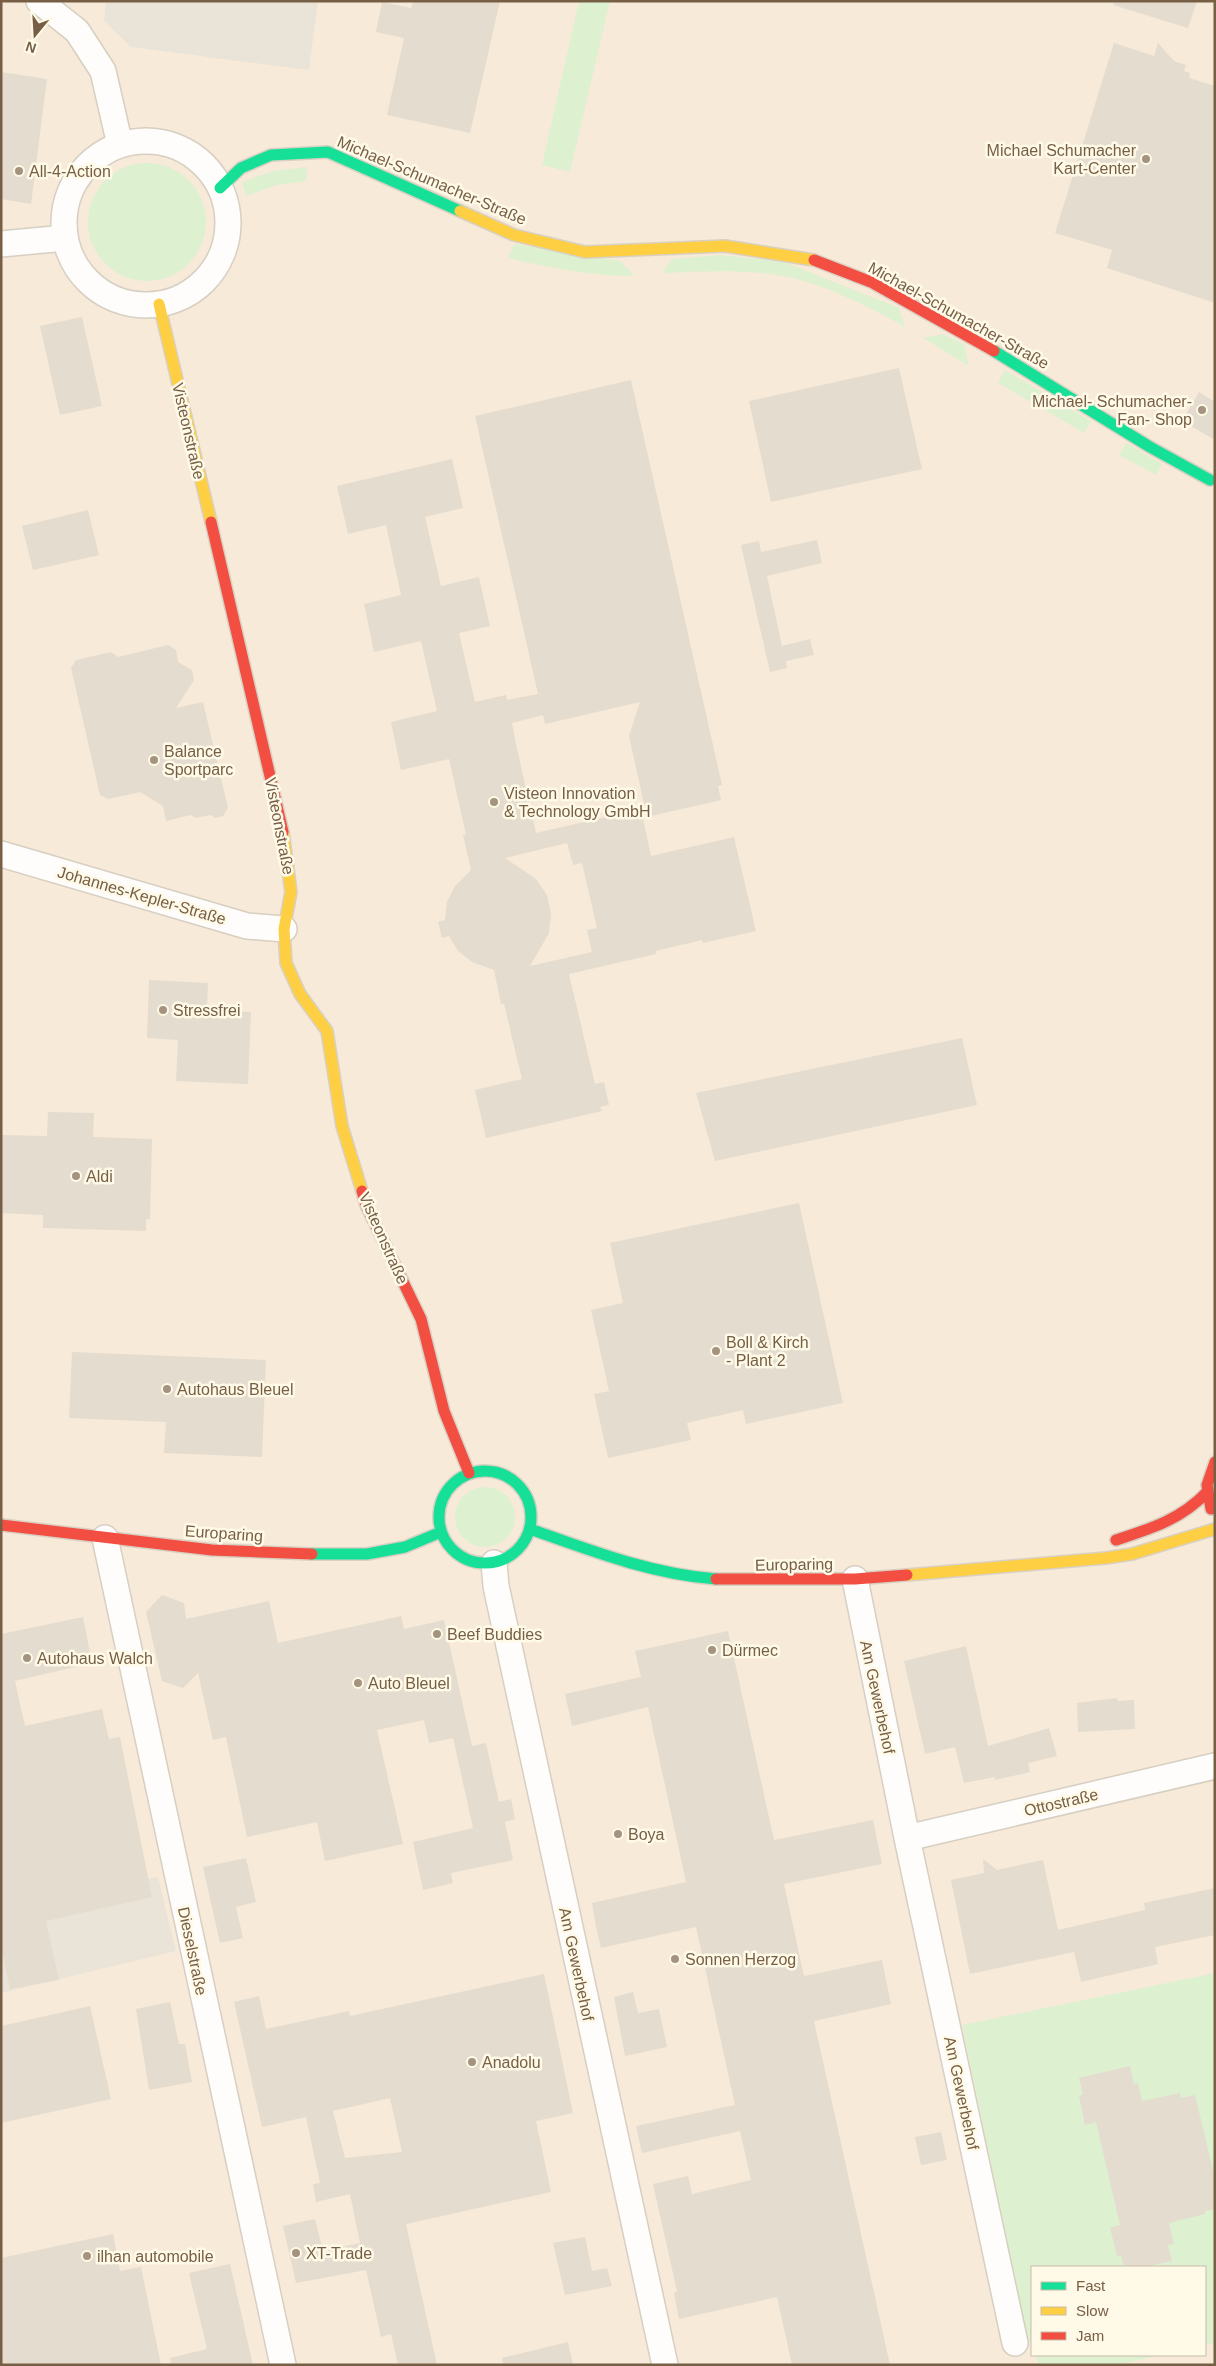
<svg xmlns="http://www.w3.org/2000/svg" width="1216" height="2366" font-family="Arial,sans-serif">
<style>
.commercial{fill:#f8ead9;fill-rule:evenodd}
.industrial{fill:#eae4d8}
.green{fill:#ddf0d0}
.building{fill:#e4dcce;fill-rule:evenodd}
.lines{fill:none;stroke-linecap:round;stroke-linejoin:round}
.street-casing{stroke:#d6cfc2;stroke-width:28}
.fast-casing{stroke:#d8d1c3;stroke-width:14}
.slow-casing{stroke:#d8d1c3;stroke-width:14}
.jam-casing{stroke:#d8d1c3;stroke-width:14}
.street{stroke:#fefdfb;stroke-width:25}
.fast{stroke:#16e098;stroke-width:11}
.slow{stroke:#ffcf43;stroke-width:11}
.jam{stroke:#f24e42;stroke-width:11}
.poi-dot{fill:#a4937e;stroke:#fffae8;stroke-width:2}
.labels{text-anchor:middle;stroke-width:5;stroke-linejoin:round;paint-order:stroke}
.poi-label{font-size:16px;fill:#775f45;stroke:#fffae8;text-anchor:start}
.street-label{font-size:16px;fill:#775f45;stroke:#fffae8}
</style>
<rect width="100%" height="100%" fill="#f7f4e7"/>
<path class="commercial" d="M1 1H1215V2365H1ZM1032 2267H1205V2355H1032Z"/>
<path class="industrial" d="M106 1H318L309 70 131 47 104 21Z
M1 1834 148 1879 158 1877 176 1951 1 1993Z"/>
<path class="green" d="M579 1H610L570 172 542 165Z
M88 222a59 59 0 1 1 118 0a59 59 0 1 1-118 0Z
M307 167 306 181 277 185 246 196 242 182 273 171Z
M514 244 621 261 634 276C591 276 550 268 508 258Z
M720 255 784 262 899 308 905 327C873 309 840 292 804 281 759 268 709 271 662 273L672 259Z
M943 334 964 344 969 366 923 338Z
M1005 370 1091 421 1084 433 998 383Z
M1126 443 1162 464 1156 475 1119 455Z
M455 1517a30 30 0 1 1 60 0a30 30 0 1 1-60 0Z
M1215 1973V2343L1205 2345V2267H1032V2348L1026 2332 962 2025Z
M1035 2355H1161L1117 2365H1039Z"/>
<path class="building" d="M413 1H500L470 133 387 115 404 38 376 32 382 2 411 8Z
M1114 1H1197L1188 28 1113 5Z
M1114 43 1154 56 1158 43 1174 61 1186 65 1184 71 1190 73 1189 78 1215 86V303L1107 268 1112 250 1055 233Z
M1 72 47 79 31 204 1 199Z
M82 317 102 406 60 415 40 326Z
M899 368 922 469 771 502 749 401Z
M631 380 722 785 718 786 721 800 647 817 629 736 640 702 545 724 543 715 512 723 516 744 536 833 641 809 651 856 734 837 756 931 703 943 702 940 656 951V954L569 974 595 1084 604 1082 609 1105 600 1107 602 1111 486 1138 475 1090 522 1079 504 1004H501L494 970 472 962 458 951 449 936 442 938 438 922 445 920 447 902 455 886 471 870 463 835H466L449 759 401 770 391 722 437 711 421 641 374 652 364 604 401 595 386 525 348 534 337 486 452 459 463 508 425 517 441 586 479 577 490 626 459 633 475 702 506 695 507 700 538 694 475 416ZM567 843 573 865 582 863 597 928 587 930 592 952 530 966 549 933 551 914 547 895 536 879 505 858Z
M1199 392 1215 402V440L1182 421Z
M88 510 99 555 33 570 22 526Z
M817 540 822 563 767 576 782 646 810 639 814 655 786 661 787 668 770 672 741 545 759 541 761 552Z
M168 645 176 650 178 662 192 670 194 680 176 708 203 702 228 808 223 816 215 818 211 815 195 818 191 815 166 821 163 806 140 792 108 799 100 795 71 668 76 660 111 652 118 657Z
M149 980 208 983 207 1010 251 1012 248 1084 176 1081 178 1040 147 1038Z
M962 1038 977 1105 715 1161 696 1093Z
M48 1112 94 1113 93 1137 152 1139 150 1219H146V1231L43 1228V1215L1 1213V1135L47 1136Z
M799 1203 843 1403 746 1424 743 1410 687 1423 691 1440 608 1458 594 1394 609 1391 591 1310 623 1303 610 1243Z
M72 1352 266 1360 262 1457 164 1453 166 1422 69 1418Z
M162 1595 184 1603 186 1619 269 1601 278 1643 401 1616 404 1629 444 1620 472 1746 486 1743 499 1802 511 1799 515 1819 505 1822 513 1860 451 1873 453 1883 423 1890 413 1842 473 1828 453 1738 429 1743 424 1720 377 1730 403 1844 325 1861 317 1822 247 1837 226 1737 213 1740 198 1673 183 1688 162 1681 146 1612Z
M83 1617 92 1663 15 1681 25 1726 102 1709 109 1739 120 1737 152 1897 46 1921 59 1980 10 1989 1 1945V1634Z
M728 1631 774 1840 873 1820 882 1864 784 1884 804 1976 882 1960 891 2004 814 2021 890 2365H792L777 2297 679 2319 674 2293 677 2291 653 2184 688 2176 692 2194 751 2180 740 2131 642 2153 636 2126 735 2105 696 1927 601 1948 596 1927 592 1903 686 1882 648 1707 572 1726 565 1694 641 1677 635 1651Z
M966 1646 988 1746 1049 1728 1057 1756 1028 1763 1030 1772 995 1780V1777L964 1783 955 1747 925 1754 904 1661Z
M1117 1698 1118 1701 1134 1700 1135 1729 1078 1732 1077 1703Z
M246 1858 256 1902 236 1907 243 1938 220 1943 203 1867Z
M983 1859 997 1870 1043 1860 1058 1930 1145 1910 1144 1903 1215 1888V1935L1155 1947 1158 1964 1081 1982 1074 1952 970 1974 951 1880 984 1873Z
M544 1974 573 2113 536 2121 551 2192 406 2224 437 2365H398L391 2334 381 2337 366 2270 296 2283 283 2226 315 2219 323 2251 360 2243 350 2194 316 2202 313 2184 320 2183 306 2117 262 2127 234 2002 259 1996 266 2029 349 2011 350 2016ZM390 2098 402 2152 345 2158 333 2111Z
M633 1992 638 2013 659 2009 667 2047 625 2056 614 1997Z
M170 2002 179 2044H185L192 2082 149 2090 136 2009Z
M90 2006 111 2099 1 2123V2026Z
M1130 2066 1134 2084 1138 2083 1142 2101 1180 2093 1181 2098 1195 2095 1215 2179V2209L1205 2211V2214L1169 2223 1174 2244 1168 2245 1172 2261 1144 2267H1124L1121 2255 1117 2256 1110 2228 1120 2225 1096 2122 1085 2125 1079 2096 1083 2094 1079 2078Z
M941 2132 947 2160 921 2165 915 2137Z
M113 2234 120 2271 141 2267 161 2365H1V2258Z
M585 2237 592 2271 607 2268 612 2286 565 2295 553 2243Z
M230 2264 253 2365H171L170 2358 207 2349 189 2273Z
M568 2342 573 2365H503L502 2358Z"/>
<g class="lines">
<g class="street-casing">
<path id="street" d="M39 1 77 31 103 71 120 145
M64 223a82 82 0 1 1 164 0a82 82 0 1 1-164 0Z
M1 244 65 238
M1 854 247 926 284 929
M105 1538 283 2365
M494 1563 496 1586 665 2365
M855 1579 907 1838 1015 2343
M907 1838 1215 1766"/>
</g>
<g class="fast-casing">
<path id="fast" d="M220 188 241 168 271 155 328 152 460 211
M994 351 1150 447 1210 480
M439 1517a46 46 0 1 1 92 0a46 46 0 1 1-92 0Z
M530 1529C592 1551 651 1574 716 1579
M312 1554H367L405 1547 441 1532"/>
</g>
<g class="slow-casing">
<path id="slow" d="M460 211 514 235 585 252 725 246 814 260
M159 304 211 522
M283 832 291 892 284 929 286 963 300 994 327 1031 342 1126 362 1191
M907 1575 1106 1558 1132 1554 1215 1529"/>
</g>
<g class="jam-casing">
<path id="jam" d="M814 260 871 282 994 351
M211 522 283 832
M362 1191 366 1205 421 1319 444 1411 469 1473
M1211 1509 1207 1485 1215 1462
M1 1525 212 1550 312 1554
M1116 1540C1150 1529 1182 1519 1207 1492
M716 1579H855L907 1575"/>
</g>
<use href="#street" class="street"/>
<use href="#fast" class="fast"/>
<use href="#slow" class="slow"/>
<use href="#jam" class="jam"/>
</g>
<g class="poi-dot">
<circle cx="1146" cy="159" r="5"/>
<circle cx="19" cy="171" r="5"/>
<circle cx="1202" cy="410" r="5"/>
<circle cx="154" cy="760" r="5"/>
<circle cx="494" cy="802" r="5"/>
<circle cx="163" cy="1010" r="5"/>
<circle cx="76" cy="1176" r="5"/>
<circle cx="716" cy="1351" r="5"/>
<circle cx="167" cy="1389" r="5"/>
<circle cx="437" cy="1634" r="5"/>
<circle cx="712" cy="1650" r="5"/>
<circle cx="27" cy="1658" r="5"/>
<circle cx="358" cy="1683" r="5"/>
<circle cx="618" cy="1834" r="5"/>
<circle cx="675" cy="1959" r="5"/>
<circle cx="472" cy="2062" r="5"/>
<circle cx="296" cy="2253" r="5"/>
<circle cx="87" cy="2256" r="5"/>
</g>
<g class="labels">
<g class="poi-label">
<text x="1136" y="156" text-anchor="end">Michael Schumacher<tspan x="1136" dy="18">Kart-Center</tspan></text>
<text x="29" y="177">All-4-Action</text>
<text x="1192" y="407" text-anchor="end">Michael- Schumacher-<tspan x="1192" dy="18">Fan- Shop</tspan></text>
<text x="164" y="757">Balance<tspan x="164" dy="18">Sportparc</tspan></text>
<text x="504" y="799">Visteon Innovation<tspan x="504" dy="18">&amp; Technology GmbH</tspan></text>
<text x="173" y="1016">Stressfrei</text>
<text x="86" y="1182">Aldi</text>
<text x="726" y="1348">Boll &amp; Kirch<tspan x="726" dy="18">- Plant 2</tspan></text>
<text x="177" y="1395">Autohaus Bleuel</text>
<text x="447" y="1640">Beef Buddies</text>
<text x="722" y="1656">Dürmec</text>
<text x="37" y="1664">Autohaus Walch</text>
<text x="368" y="1689">Auto Bleuel</text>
<text x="628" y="1840">Boya</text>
<text x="685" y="1965">Sonnen Herzog</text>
<text x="482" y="2068">Anadolu</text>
<text x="306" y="2259">XT-Trade</text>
<text x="97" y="2262">ilhan automobile</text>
</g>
<g class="street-label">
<text transform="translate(432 180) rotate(23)" y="6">Michael-Schumacher-Straße</text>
<text transform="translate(959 315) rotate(29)" y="6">Michael-Schumacher-Straße</text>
<text transform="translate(189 431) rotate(77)" y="6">Visteonstraße</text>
<text transform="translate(280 826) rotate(79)" y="6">Visteonstraße</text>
<text transform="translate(142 895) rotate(16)" y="6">Johannes-Kepler-Straße</text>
<text transform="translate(384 1238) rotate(66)" y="6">Visteonstraße</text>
<text transform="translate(224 1533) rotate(4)" y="6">Europaring</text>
<text transform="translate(794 1564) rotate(-1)" y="6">Europaring</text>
<text transform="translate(878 1697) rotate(78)" y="6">Am Gewerbehof</text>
<text transform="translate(1061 1802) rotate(-13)" y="6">Ottostraße</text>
<text transform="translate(193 1951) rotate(78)" y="6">Dieselstraße</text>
<text transform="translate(577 1964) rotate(78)" y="6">Am Gewerbehof</text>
<text transform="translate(962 2093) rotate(78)" y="6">Am Gewerbehof</text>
</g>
</g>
<rect width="1216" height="2366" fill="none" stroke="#775f45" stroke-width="5"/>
<rect x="1031" y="2266" width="175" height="90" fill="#fffae8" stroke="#c9bca7"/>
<rect x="1041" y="2282" width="25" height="8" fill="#16e098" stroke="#c9bca7"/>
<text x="1076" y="2291" font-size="15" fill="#775f45">Fast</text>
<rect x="1041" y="2307" width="25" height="8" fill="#ffcf43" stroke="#c9bca7"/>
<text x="1076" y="2316" font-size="15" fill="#775f45">Slow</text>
<rect x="1041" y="2332" width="25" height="8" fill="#f24e42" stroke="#c9bca7"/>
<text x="1076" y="2341" font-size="15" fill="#775f45">Jam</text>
<g transform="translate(35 35) rotate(198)" stroke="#fffae8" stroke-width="4" paint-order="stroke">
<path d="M0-4L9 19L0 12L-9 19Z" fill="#775f45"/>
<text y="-8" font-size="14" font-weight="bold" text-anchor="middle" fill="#775f45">N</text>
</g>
</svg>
